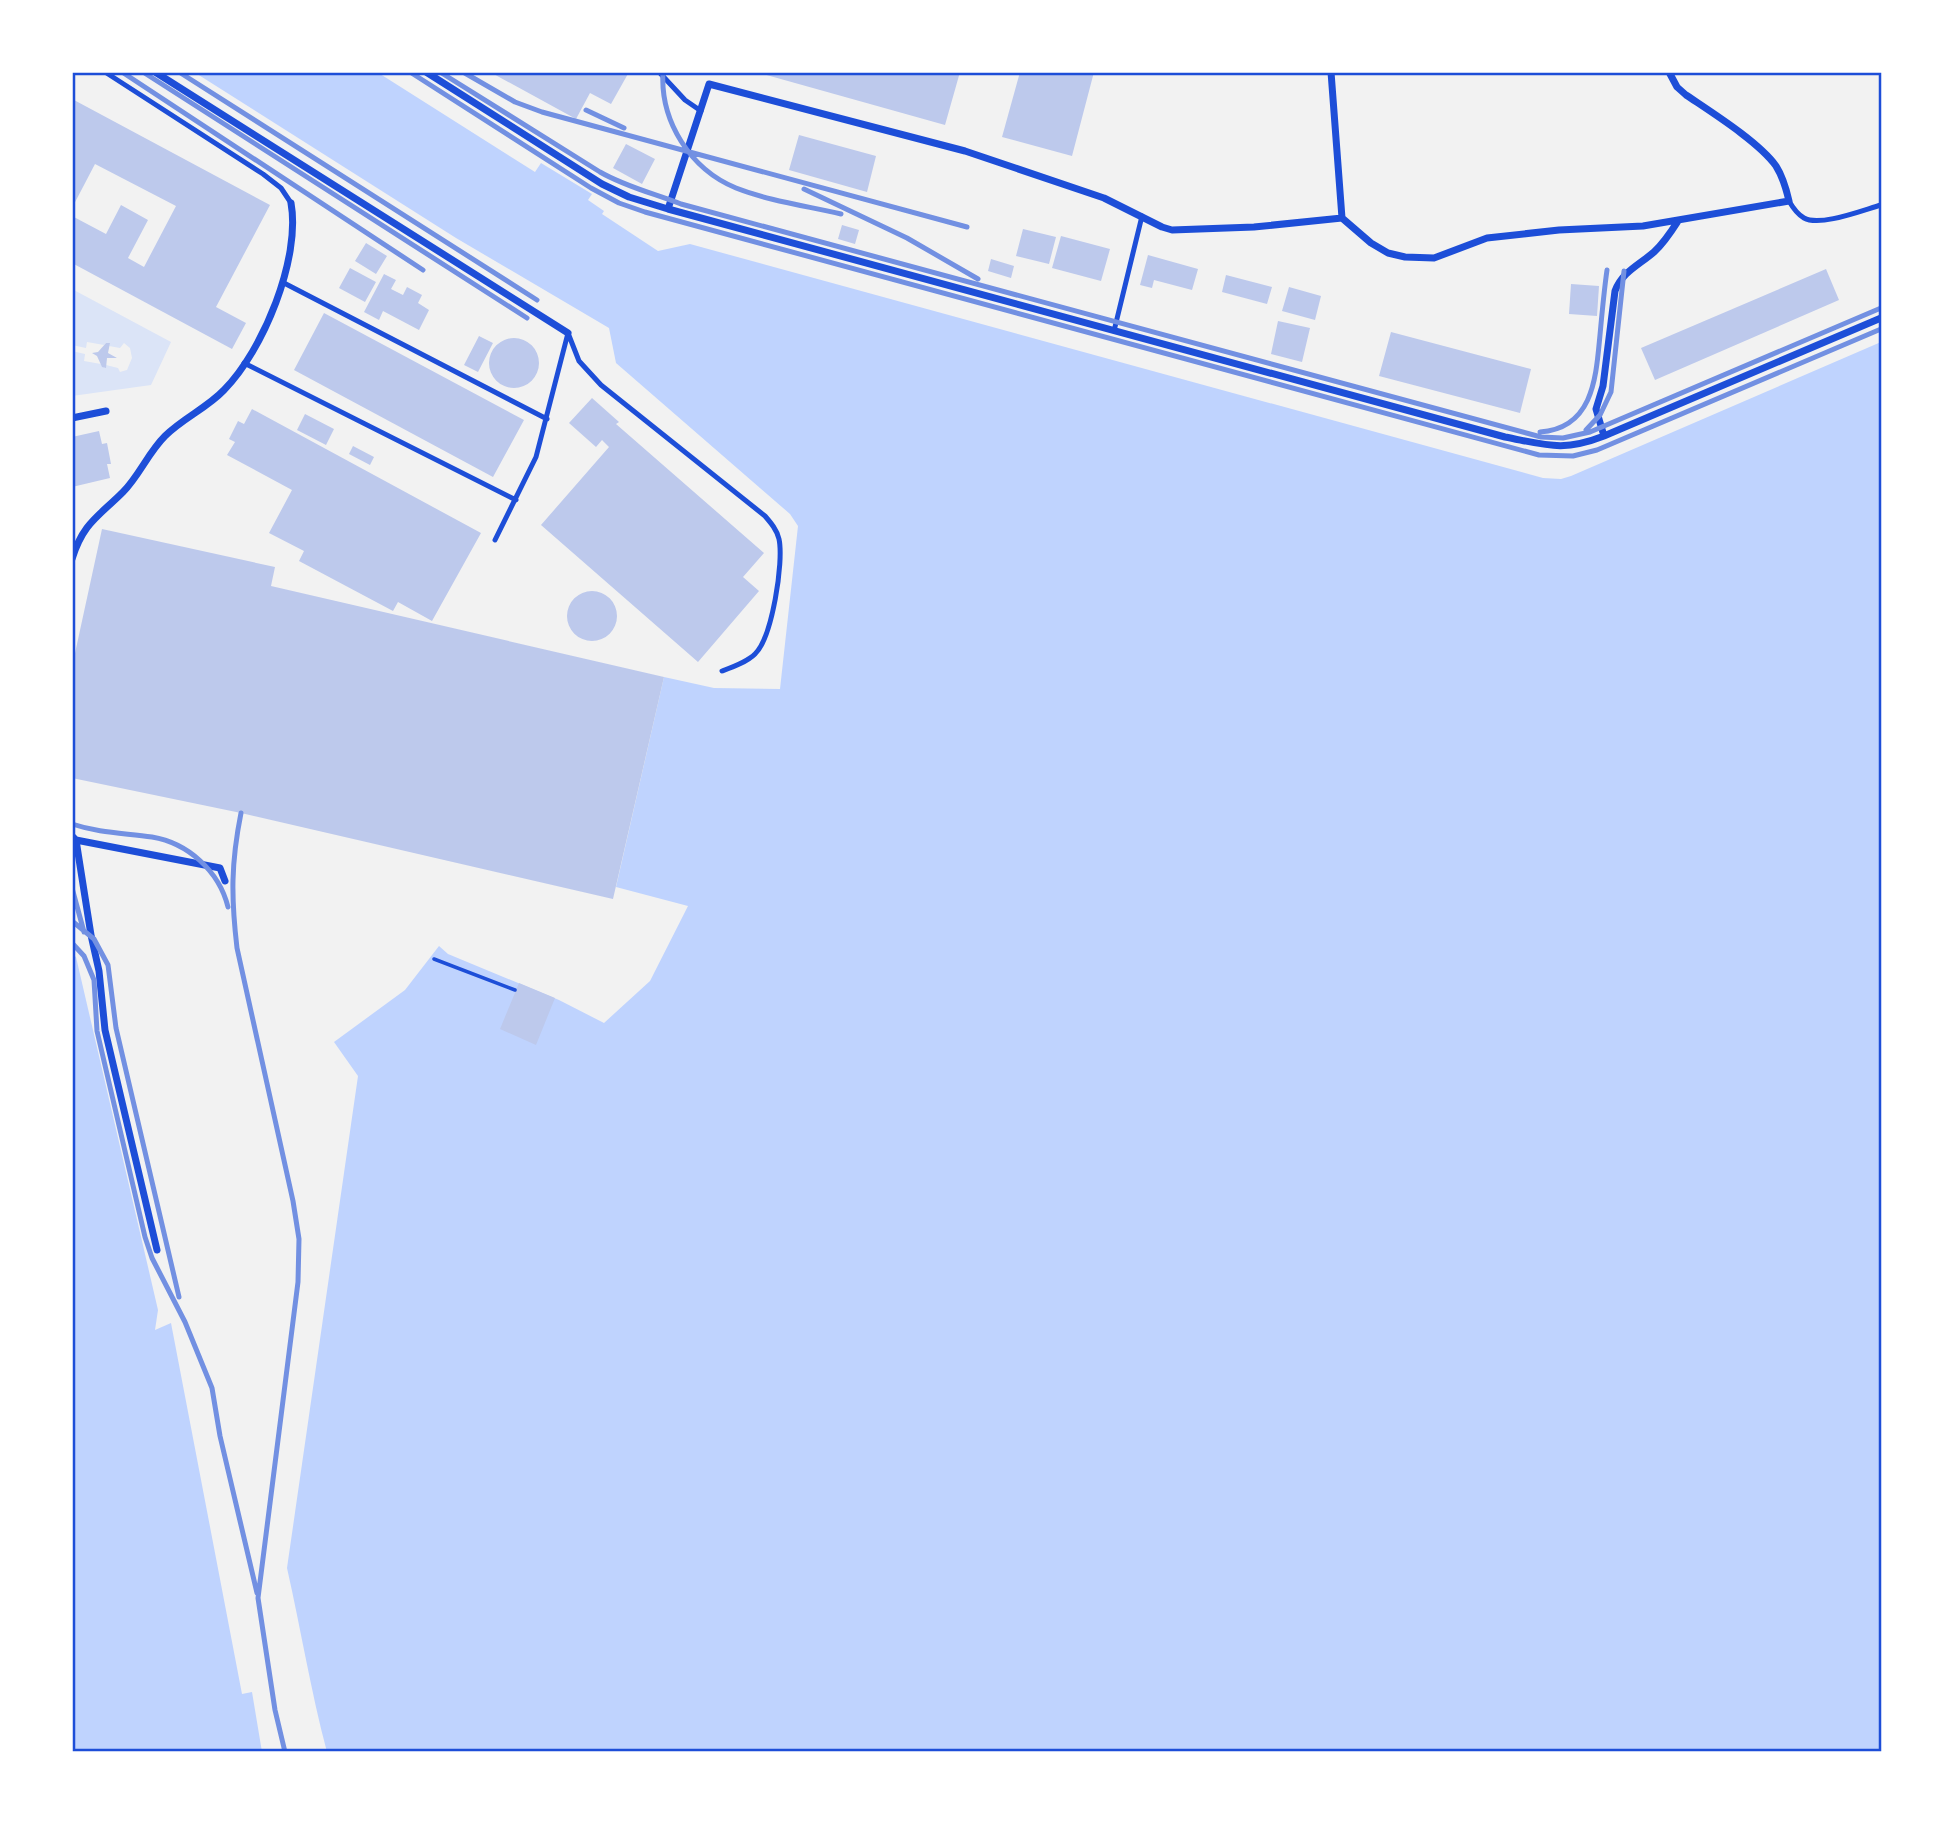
<svg xmlns="http://www.w3.org/2000/svg" width="1953" height="1824" font-family="Figtree,sans-serif">
<style>
.green{fill:#dbe4f7}
.water{fill:#bfd3fe}
.building{fill:#bdc9ec}
.lines{fill:none;stroke-linecap:round;stroke-linejoin:round}
.path{stroke:#1d4ed8;stroke-width:3.5}
.service{stroke:#1d4ed8;stroke-width:5}
.minor{stroke:#1d4ed8;stroke-width:7}
.rail{stroke:#7290e2;stroke-width:5}
.neatline{fill:none;stroke:#1d4ed8;stroke-width:2.5}
</style>
<rect width="100%" height="100%" fill="#f2f2f2"/>
<path class="green" d="M72 289 171 342 151 385 72 396V351L85 354 84 361 101 364 105 368 106 365 118 368 120 372 127 370 132 358 130 348 124 343 120 348 109 346 110 343H106L104 345 87 342 86 348 72 345Z"/>
<path class="water" d="M194 72H377L535 172 541 163 592 194 588 200 604 211 602 214 658 251 690 244 1543 478 1561 479 1571 476 1881 342V1752H327C311 1692 301 1630 287 1568L358 1076 334 1042 405 990 439 946 448 954 559 1000 604 1023 650 981 688 906 616 887 664 677 714 688 780 689 798 526 790 514 616 363 609 328 456 238Z
M72 954 76 957 158 1310 155 1330 171 1323 242 1694 252 1692 262 1752H72Z"/>
<path class="building" d="M490 72H629L611 104 590 93 576 119Z
M756 72H960L945 125Z
M1020 72H1094L1072 156 1002 137Z
M74 100 270 205 216 307 246 323 232 349 72 263V216L106 234 121 205 148 220 128 258 144 267 176 206 95 164 72 208V103Z
M799 135 876 156 867 192 789 170Z
M626 144 655 159 642 184 613 168Z
M842 225 859 230 855 244 838 239Z
M1023 229 1056 237 1049 264 1016 256Z
M1061 236 1110 249 1101 281 1052 268Z
M366 243 387 256 376 274 355 261Z
M1148 255 1198 269 1192 290 1154 280 1152 288 1140 285Z
M991 259 1014 266 1011 278 988 271Z
M350 268 376 282 365 302 339 288Z
M1826 269 1839 300 1655 380 1641 348Z
M384 274 396 280 391 289 403 295 407 287 422 295 418 303 429 310 419 330 383 311 379 320 364 312Z
M1226 275 1272 287 1267 304 1222 292Z
M1571 284 1599 286 1597 316 1569 314Z
M1289 287 1321 296 1315 320 1282 311Z
M324 313 524 420 493 477 294 370Z
M1278 321 1310 328 1302 362 1271 354Z
M1391 332 1531 369 1520 413 1379 376Z
M479 336 493 343 478 372 464 365Z
M489 363a25 25 0 1 1 50 0a25 25 0 1 1-50 0Z
M106 343H110L108 353 117 358H107L106 368 102 367 97 356 92 353 98 352Z
M592 398 619 422 616 424 764 553 743 577 759 591 698 662 541 525 609 447 602 440 596 447 569 423Z
M252 409 481 533 432 621 398 602 393 611 299 561 304 551 269 533 292 490 227 455 235 442 229 439 238 421 244 424Z
M305 414 334 429 326 445 297 430Z
M99 431 102 444 107 443 111 464H107L110 478 72 487V437Z
M353 446 374 457 370 465 349 454Z
M102 529 275 567 271 586 664 677 613 899 241 813 72 778V667Z
M567 616a25 25 0 1 1 50 0a25 25 0 1 1-50 0Z
M519 983 555 998 536 1045 500 1029Z"/>
<g class="lines">
<path class="path" d="M434 959 515 990"/>
<path class="service" d="M105 72 263 174 281 188 291 203
M659 72 685 100 701 111
M1789 201C1793 208 1797 214 1804 218 1820 227 1863 210 1881 205
M284 283 547 419
M1114 331 1142 216
M568 333 579 361 601 385 765 516C771 523 777 530 779 539 784 562 772 638 755 654 747 662 733 667 722 671
M244 363 516 500
M495 540 536 457 568 333"/>
<path class="minor" d="M155 72 568 333
M426 72 602 184 629 197 668 209 709 84 965 151 1104 198 1162 227 1172 230 1254 227 1342 218 1371 243 1388 253 1405 257 1434 258 1487 238 1559 230 1643 226 1789 201C1786 188 1783 177 1776 166 1759 142 1711 112 1686 95L1677 87 1669 72
M1331 72 1342 218
M668 209 1505 437C1547 445 1563 452 1604 436L1881 318
M72 418 106 411
M1604 436 1596 409 1603 386 1615 291C1622 272 1639 265 1654 252 1664 243 1671 232 1678 221
M72 559C83 523 98 517 123 492 139 476 148 453 165 436 183 418 207 408 224 390 263 351 301 258 291 203
M72 836 76 840 220 868 225 881
M76 840 91 935 99 971 105 1030 157 1250"/>
<path class="rail" d="M122 72 423 270
M143 72 527 318
M179 72 537 300
M410 72 591 188 619 203 645 212 1539 455 1573 456 1597 450 1881 329
M440 72 600 172C626 187 653 193 681 204L1541 437 1563 438 1590 432 1881 308
M463 72 515 102 542 112 967 227
M663 72C660 121 690 169 736 188 769 201 807 206 841 214
M586 110 624 128
M804 189 907 238 978 279
M1586 430 1600 415 1611 392 1624 271
M1540 432C1594 428 1596 376 1600 335 1602 313 1604 291 1607 270
M241 813C231 863 231 897 237 948L293 1201 299 1239 298 1282 258 1598 275 1710 285 1752
M72 824C99 833 124 833 152 837 188 843 219 871 228 907
M72 888 84 932
M72 921 94 939 108 965 116 1028 179 1297
M72 943 84 956 94 980 97 1031 145 1237 152 1258 185 1322 212 1388 220 1436 257 1593"/>
</g>
<rect width="1953" height="1824" fill="none" stroke="#ffffff" stroke-width="147"/>
<rect x="74" y="74" width="1806" height="1676" class="neatline"/>
</svg>
